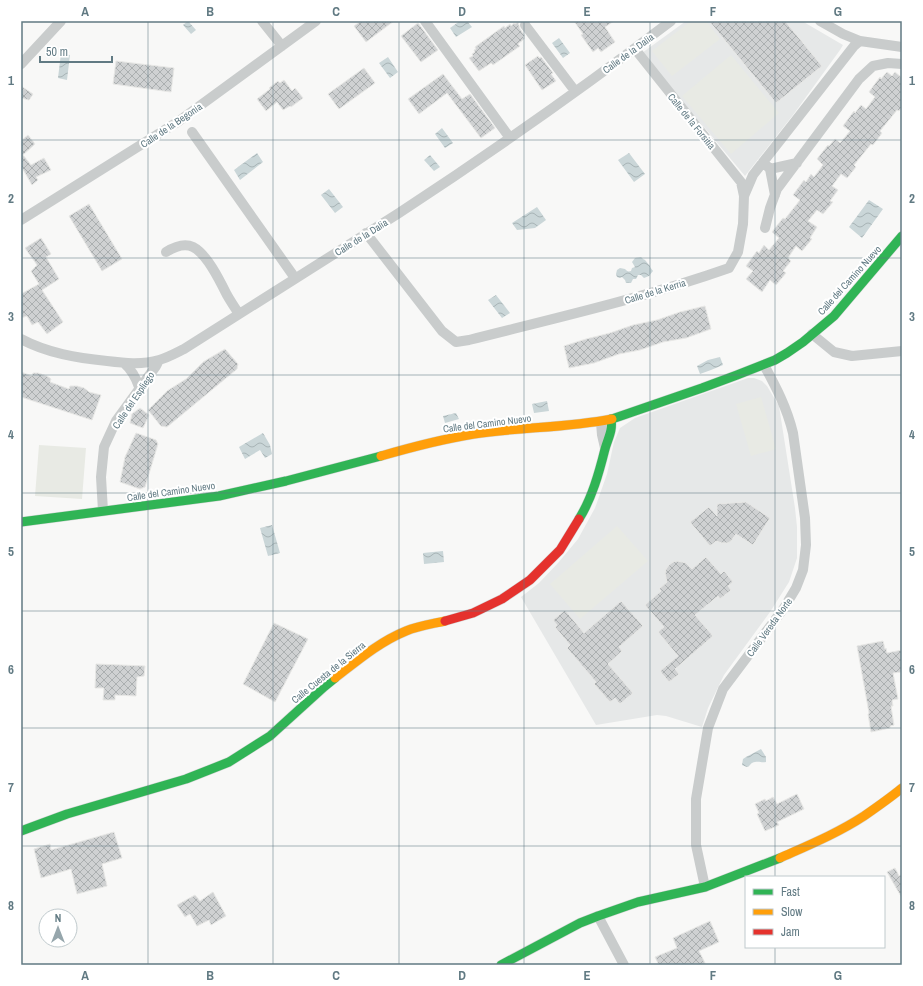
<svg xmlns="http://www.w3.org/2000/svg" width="923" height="986" font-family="'Archivo Narrow',sans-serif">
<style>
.built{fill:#e6e8e8}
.pitch{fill:#e8eae4}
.water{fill:url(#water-waves)}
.building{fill:url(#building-cross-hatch);stroke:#e8e8e6}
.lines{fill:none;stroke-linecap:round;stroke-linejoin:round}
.fast-casing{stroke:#d3d5d5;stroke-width:10}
.slow-casing{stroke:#d3d5d5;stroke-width:10}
.jam-casing{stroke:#d3d5d5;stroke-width:10}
.street{stroke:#c9cccc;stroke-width:10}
.fast{stroke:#30b455;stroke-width:9}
.slow{stroke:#ff9f0a;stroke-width:9}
.jam{stroke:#e5322d;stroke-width:9}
.grid{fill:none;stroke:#617a83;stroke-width:1;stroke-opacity:0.55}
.labels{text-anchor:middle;stroke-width:4;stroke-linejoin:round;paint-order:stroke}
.street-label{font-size:10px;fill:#617a83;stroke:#fff}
.neatline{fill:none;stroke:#617a83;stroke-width:1.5}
.grid-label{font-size:13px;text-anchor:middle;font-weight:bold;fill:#617a83}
</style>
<defs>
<pattern id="water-waves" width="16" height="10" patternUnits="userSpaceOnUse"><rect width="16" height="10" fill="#cad6d8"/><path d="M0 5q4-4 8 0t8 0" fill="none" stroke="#a7b3b5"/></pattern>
<pattern id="building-cross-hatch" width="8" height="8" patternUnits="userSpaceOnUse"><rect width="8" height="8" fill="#cfd1d2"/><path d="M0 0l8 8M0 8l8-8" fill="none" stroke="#abafb0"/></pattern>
</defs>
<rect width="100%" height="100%" fill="#f8f8f7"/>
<path class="built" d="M686 21H802L843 45 840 50 793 115 745 176 642 53Z
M748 378H754L762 381 767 386 779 406 795 508 797 527V558L789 582 770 612 724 675 708 708 702 727 666 716 657 715 596 725 521 597 539 583 558 563 578 539 595 508 607 474 614 442 620 428 635 418Z"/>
<path class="pitch" d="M691 21H706L720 39 672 76 652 51Z
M731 55 779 113 731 154 682 96Z
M761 397 776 449 751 456 736 404Z
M39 445 86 448 82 499 35 496Z
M617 526 648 561 580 619 550 584Z"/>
<path class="water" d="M188 21 196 30 191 34 183 25Z
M460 21H467L472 27 456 37 450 28Z
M559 38 570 53 563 58 552 43Z
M61 53 70 55 67 80 58 78Z
M388 57 398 72 390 78 379 63Z
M442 128 453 143 445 148 435 134Z
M257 153 263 162 240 180 234 170Z
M629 153 645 174 634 182 618 160Z
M430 155 440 167 434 171 424 160Z
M329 189 343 207 335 213 321 195Z
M869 200 883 209 862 238 849 227Z
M537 207 546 220 535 228 517 230 512 223Z
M641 257 643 259 645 260 650 266V267L653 271 649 276 644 278 641 275H638L636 279H633L631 283H626L625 280 622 277 620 278 617 277 616 274 617 270 620 268 625 269C627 271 628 272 631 271L632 268 635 267 632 262 635 258Z
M496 295 510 313 502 318 488 300Z
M720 357 723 365 711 370 700 374 697 366 708 360Z
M547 401 549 411 534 413 532 404Z
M456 413 459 419 445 423 443 416Z
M263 433 270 445 272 454 265 458 260 450 245 459 239 447Z
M272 525 280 553 268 556 260 528Z
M443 551 444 562 424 564 423 553Z
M761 749 766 757V762C761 763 760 761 755 762 748 763 751 770 742 765L743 759 746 757Z"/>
<path class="building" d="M361 21H394L366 42 354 26Z
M574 21H614L605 27 615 42 601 52 598 48 593 52 581 35 583 34Z
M709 21H785L822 66 776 103Z
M518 22 520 29 525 36 523 37 525 38 518 44 520 46 493 65 491 63 479 71 469 58 473 56 472 54 475 52 474 50 476 49 475 47 504 26 505 28 510 24 511 26 514 23 515 24Z
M418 23 438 50 421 62 401 36Z
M538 56 539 58 541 57 553 73 551 74 556 81 542 90 525 65Z
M116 61 174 68 171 92 113 84Z
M364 68 375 83 339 109 328 94Z
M887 72 892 76 895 72 902 78V107L899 111 897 110 880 131 882 133 873 145 871 144 854 165 856 167 847 178 841 174 832 186 838 190 830 201 833 202 823 214 817 210 808 221 817 227 810 238 812 239 802 251 796 246 788 258 791 261 783 271 786 273 776 285 770 280 762 292 746 279 753 271 746 266 757 251 759 253 764 245 769 250 779 238 772 232 783 218 785 219 800 200 793 195 804 180 806 182 811 174 814 177 823 165 817 159 828 145 829 146 835 139 840 143 850 131 843 126 854 111 855 113 861 105 866 109 875 97 869 92 880 77 881 79Z
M443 74 462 99 470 94 495 128 481 138 447 93 419 114 408 99Z
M284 80 292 91 295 88 303 98 291 107 290 106 283 110 277 102 266 111 257 99 270 89 269 88 278 81 280 83Z
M21 86 33 94 29 100 21 98Z
M28 135 35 144 23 155 31 165 44 158 51 170 36 177 38 180 32 185 21 166V141Z
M89 204 122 259 102 271 69 216Z
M41 238 51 254 46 257 59 279 42 290 63 322 47 334 38 322 32 325 27 316 21 318V294L39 284 31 271 37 265 25 248Z
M705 306 711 329 686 338 663 342 640 350 619 354 594 363 569 368 564 346 586 339 610 333 633 325 657 320 680 312Z
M225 349 238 364 237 369 167 427 161 426 148 410 167 391 186 379 203 362Z
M21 372 32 376 33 373H38L47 376 51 379 50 382 69 389 70 386H77L84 388 89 392 101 395 92 420 21 397Z
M140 408 149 415 143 428 130 423 132 414Z
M136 433 156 440 158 444 145 487 140 489 120 482 125 457Z
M746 502 770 518 753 545 736 534 731 541 728 543H722L716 541 710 546 690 522 709 507 717 516V504Z
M706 557 721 574 724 571 733 582 728 586 731 590 720 599 718 596 695 615 713 636 675 669 679 674 669 682 660 671 678 656 658 632 664 627 645 605 661 591 659 589 667 582 665 573 666 569 669 565 673 562 677 561 682 562 686 563 692 569Z
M621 601 643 626 619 647 622 651 608 664 633 693 620 704 615 698 610 702 594 684 596 682 567 648 570 645 555 627 557 625 553 620 565 610 584 633Z
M274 623 308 639 275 702 243 684Z
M883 641 885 649 886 648 887 653 902 650V672L893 673 898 699 892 700 893 706H891L894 725 890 726V728L871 732 868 714 869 713 857 646Z
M96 664 145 666 144 676 137 677 136 696 115 695V700H103L104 688H95Z
M797 794 804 809 777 822 779 825 765 831 757 814 759 813 755 804 765 799 766 801 773 797 777 804Z
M114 832 122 858 102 864 107 886 77 894 71 869 41 878 34 849 50 844 51 850Z
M895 868 899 876 902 874V898L887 872Z
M213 892 226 916 211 925 209 920 197 926 190 914 185 917 177 905 195 895 200 901Z
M710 921 719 942 699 951 706 965H659L655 957 677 948 673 938Z"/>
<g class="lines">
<g class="fast-casing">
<path id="fast" d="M612 419 702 388 737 375 775 360 787 353 803 342 834 316 902 236
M579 519C592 498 599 473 605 449 608 438 613 431 611 419
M21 522 219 496 286 481 381 456
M21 831 67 814 186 779 229 762 270 736 324 687 335 678
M501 965 580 923 598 916 638 902 705 887 780 858"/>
</g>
<g class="slow-casing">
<path id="slow" d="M381 456C412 447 443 439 474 434 520 427 566 428 612 419
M335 678C357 661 379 642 406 631 418 626 432 624 445 621
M780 858C809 845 838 833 864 816 877 807 890 798 902 788"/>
</g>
<g class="jam-casing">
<path id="jam" d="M445 621 473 613 502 599 530 580 560 550 579 519"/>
</g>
<path class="street" d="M262 21 282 46
M425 21 510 138
M820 21 843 34 860 41 902 47
M525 25 575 91
M635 49 741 182 744 196
M21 64 61 21
M192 132 295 278
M763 162 770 169 775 195
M770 169 797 163
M21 220 179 121 316 21
M765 228 770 208 777 189 859 79 873 66 888 63 902 64
M366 233 442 331 456 342 469 340C556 318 644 298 729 268L738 252 743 224 744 196 753 175 854 46 860 41
M166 252C174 247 185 243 193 247 207 254 220 281 227 295 231 302 235 308 239 314
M812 334 834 352 852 356 902 351
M21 339C47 353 77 358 107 361 124 363 142 365 159 360 167 358 176 353 184 349 255 304 327 259 399 213 492 152 583 88 671 21
M124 363C132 370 136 378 139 387
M601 422 602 435 605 448
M103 511 101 477 104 447 116 421 156 366 159 360
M705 887 696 845V799L708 728 723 689 784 608 796 588 803 570 806 545 805 518 793 433C787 408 776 387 764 365
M598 916 624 965"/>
<use href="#fast" class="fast"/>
<use href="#slow" class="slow"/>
<use href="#jam" class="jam"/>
</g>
<path class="grid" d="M148 21V965M273 21V965M399 21V965M524 21V965M650 21V965M775 21V877M21 140H902M21 258H902M21 375H902M21 493H902M21 611H902M21 728H902M21 846H902M775 947V965"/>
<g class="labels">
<g class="street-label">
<text transform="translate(628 53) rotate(-36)" y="4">Calle de la Dalia</text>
<text transform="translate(692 121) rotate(51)" y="4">Calle de la Forsitia</text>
<text transform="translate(171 125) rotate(-34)" y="4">Calle de la Begonia</text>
<text transform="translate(361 237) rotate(-32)" y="4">Calle de la Dalia</text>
<text transform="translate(849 280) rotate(-48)" y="4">Calle del Camino Nuevo</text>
<text transform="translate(655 291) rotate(-17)" y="4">Calle de la Kerria</text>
<text transform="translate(133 400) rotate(-56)" y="4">Calle del Espliego</text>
<text transform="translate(487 423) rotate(-7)" y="4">Calle del Camino Nuevo</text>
<text transform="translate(171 491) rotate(-8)" y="4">Calle del Camino Nuevo</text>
<text transform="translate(769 627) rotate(-54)" y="4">Calle Vereda Norte</text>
<text transform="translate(328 672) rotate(-39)" y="4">Calle Cuesta de la Sierra</text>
</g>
</g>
<rect width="923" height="986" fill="none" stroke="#ffffff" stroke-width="44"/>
<rect x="745" y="876" width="140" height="72" fill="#ffffff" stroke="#c0cacd"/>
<rect x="753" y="889" width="20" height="6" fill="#30b455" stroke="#c0cacd"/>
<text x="781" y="896" font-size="12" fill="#617a83">Fast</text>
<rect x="753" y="909" width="20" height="6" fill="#ff9f0a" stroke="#c0cacd"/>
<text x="781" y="916" font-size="12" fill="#617a83">Slow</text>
<rect x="753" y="929" width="20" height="6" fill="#e5322d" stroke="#c0cacd"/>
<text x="781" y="936" font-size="12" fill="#617a83">Jam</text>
<g transform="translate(58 928)"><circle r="19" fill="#ffffff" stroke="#c0cacd"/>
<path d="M0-3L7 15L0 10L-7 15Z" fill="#96a6ac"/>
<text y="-6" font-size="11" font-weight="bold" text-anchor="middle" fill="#617a83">N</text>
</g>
<path d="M40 56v6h72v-6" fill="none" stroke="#617a83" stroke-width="2"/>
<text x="46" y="56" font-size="12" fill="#617a83" stroke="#ffffff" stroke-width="3" paint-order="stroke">50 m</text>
<rect x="22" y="22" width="879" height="942" class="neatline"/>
<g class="grid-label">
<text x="85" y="16">A</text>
<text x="210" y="16">B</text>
<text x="336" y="16">C</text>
<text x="462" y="16">D</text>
<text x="587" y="16">E</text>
<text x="713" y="16">F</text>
<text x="838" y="16">G</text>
<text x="11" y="85">1</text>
<text x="912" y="85">1</text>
<text x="11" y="203">2</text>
<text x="912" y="203">2</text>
<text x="11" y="321">3</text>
<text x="912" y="321">3</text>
<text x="11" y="439">4</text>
<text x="912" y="439">4</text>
<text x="11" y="556">5</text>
<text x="912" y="556">5</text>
<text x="11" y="674">6</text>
<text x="912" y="674">6</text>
<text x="11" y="792">7</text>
<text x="912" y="792">7</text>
<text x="11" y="910">8</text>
<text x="912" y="910">8</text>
<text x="85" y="980">A</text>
<text x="210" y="980">B</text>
<text x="336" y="980">C</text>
<text x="462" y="980">D</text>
<text x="587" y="980">E</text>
<text x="713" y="980">F</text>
<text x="838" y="980">G</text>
</g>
</svg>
